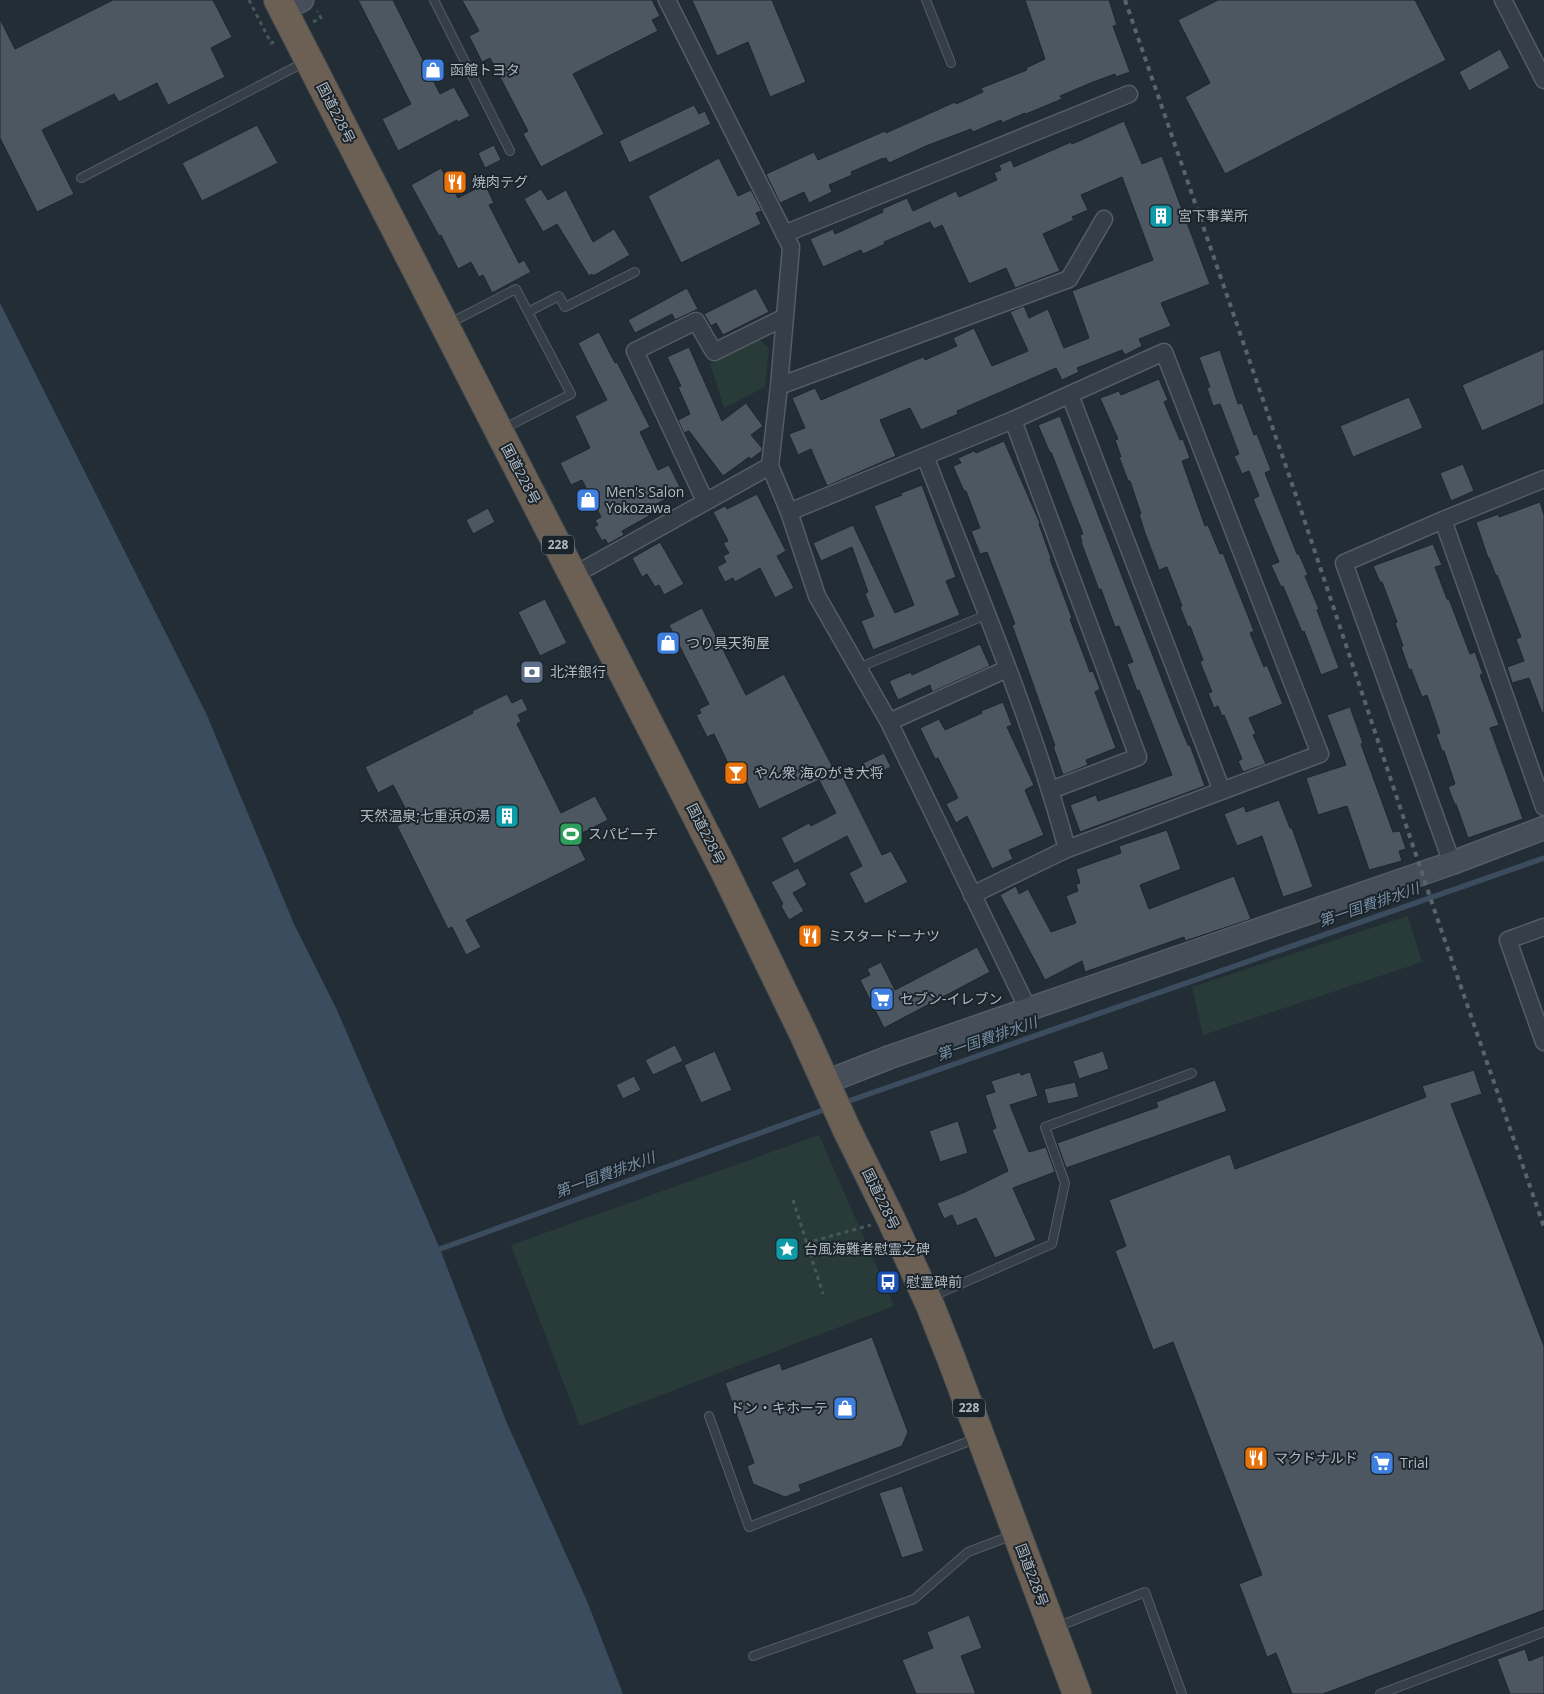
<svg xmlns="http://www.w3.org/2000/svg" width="1544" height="1694" font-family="'Open Sans','Noto Sans JP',sans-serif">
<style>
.green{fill:#283b39}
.water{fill:#3a4c5d}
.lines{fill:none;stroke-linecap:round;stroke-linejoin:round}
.stream{stroke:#3a4c5d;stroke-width:5.5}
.building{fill:#4c5761;stroke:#1e262d}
.lane-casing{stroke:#545d64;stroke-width:10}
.street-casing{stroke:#545d64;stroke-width:19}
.secondary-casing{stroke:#545d64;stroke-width:25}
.highway-casing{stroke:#414a51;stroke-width:30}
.path{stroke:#465858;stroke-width:3;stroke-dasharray:4 4;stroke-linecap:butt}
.lane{stroke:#363f47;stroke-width:8}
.street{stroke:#363f47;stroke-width:16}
.secondary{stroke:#454e59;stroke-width:22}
.highway{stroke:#6c6054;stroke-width:28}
.rail{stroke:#59636d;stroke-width:4;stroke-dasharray:5 5;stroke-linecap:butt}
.labels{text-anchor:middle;stroke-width:4;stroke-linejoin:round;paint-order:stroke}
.shield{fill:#1c242b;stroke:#848d95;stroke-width:1}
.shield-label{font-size:12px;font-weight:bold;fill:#b1bac3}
.poi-label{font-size:14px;fill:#b1bac3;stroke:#1c242b;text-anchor:start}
.street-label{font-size:14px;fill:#b1bac3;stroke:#1c242b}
.water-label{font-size:15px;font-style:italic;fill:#758da3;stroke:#1c242b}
</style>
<rect width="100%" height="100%" fill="#232d36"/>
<path class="green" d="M757 338 769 348 765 387 724 408 710 364Z
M1408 916 1422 962 1203 1035 1192 987Z
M819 1135 894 1306 580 1426 511 1245Z"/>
<path class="water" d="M0 303 206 713 294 924 337 1010 440 1249 506 1421 587 1601 623 1694H0Z"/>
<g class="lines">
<path class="stream" d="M843 1103 1544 858
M440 1249 829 1108"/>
</g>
<path class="building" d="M113 0H213L232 37 211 48 225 77 168 105 157 83 119 102 114 94 42 130 74 194 37 212 0 138V19L15 49Z
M358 0H393L440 94 454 87 470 116 458 122 457 120 398 151 382 119 411 104Z
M462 0H652L660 16 652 20 658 31 573 74 604 134 541 167 523 134 528 131 490 58 482 62 469 36 479 31Z
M692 0H772L806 82 770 97 748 42 717 56Z
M1025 0H1109L1117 25 1113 26 1130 72 1116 77 1115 74 1093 82 1060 96 1062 99 1026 114 1025 113 1002 123 1001 120 973 132 971 129 926 146 889 163 886 158 881 159 851 172 852 175 829 185 832 192 809 203 804 192 780 203 766 174 814 152 818 160 885 131 886 133 955 102 956 104 983 92 981 88 1027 70 1026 68 1045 59Z
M1218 0H1415L1446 60 1225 174 1185 97 1210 83 1178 20Z
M1500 49 1510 68 1469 91 1459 72Z
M694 105 699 114 705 111 711 124 629 163 619 141Z
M1124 121 1142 164 1162 156 1210 284 1161 303 1171 326 1139 339 1142 346 1125 355 1122 350 1077 368 1079 372 1062 380 1056 368 957 411 958 414 921 430 910 408 880 420 896 456 827 486 811 449 798 455 789 434 805 428 792 398 815 388 821 400 913 361 924 357 925 360 957 346 953 338 974 328 992 366 1028 351 1010 312 1024 306 1029 318 1048 309 1064 348 1089 338 1072 291 1153 260 1122 177 1081 195 1088 210 1072 217 1074 220 1043 234 1060 271 1015 288 1006 268 969 284 942 225 934 229 930 222 884 242 885 244 863 254 861 250 823 267 810 239 833 229 835 234 883 212 882 209 907 198 913 211 956 191 959 197 997 180 994 173 1001 170 999 165 1011 160 1014 167 1071 142 1072 144Z
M257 125 278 163 202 201 182 163Z
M494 145 501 160 485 168 478 153Z
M719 158 738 196 751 190 762 211 756 213 761 224 681 263 648 196Z
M441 168 458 198 485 184 494 203 489 205 519 263 524 260 531 272 492 293 483 275 479 277 471 262 458 269 441 235 439 236 411 185Z
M541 189 548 200 566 190 593 242 614 229 630 255 593 276 592 274 589 276 557 224 543 232 524 199Z
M687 288 698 309 675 320 672 314 635 333 628 320Z
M756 288 769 312 723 335 716 323 711 326 704 314Z
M599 332 615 363 617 362 650 427 640 432 658 470 669 465 682 491 646 509 649 516 622 531 624 535 608 544 605 539 602 541 594 527 598 525 595 520 601 517 582 480 571 485 560 463 590 448 575 416 607 400 578 343Z
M689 347 722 421 746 403 763 426 751 435 762 448V451L751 459 749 457 723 476 689 431 684 433 678 420 690 414 678 387 681 386 667 357Z
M1544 349V404L1482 431 1462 385Z
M1220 350 1238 404 1242 403 1254 435 1257 434 1271 470 1265 473 1297 554H1299L1308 575 1305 576 1319 609 1317 610 1339 668 1321 675 1304 631 1302 632 1283 586 1281 587 1271 565 1279 562 1253 499 1259 496 1249 471 1242 474 1234 456 1239 454 1220 404 1213 406 1207 388 1210 387 1199 357Z
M1159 379 1168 400 1164 402 1180 440 1183 439 1190 458 1182 461 1205 526 1208 525 1220 554 1223 553 1254 631 1250 633 1264 667 1267 665 1283 704 1249 718 1256 734 1253 735 1266 764 1243 772 1238 761 1242 759 1224 715 1222 716 1218 706 1214 708 1208 693 1212 692 1200 662 1203 660 1190 626 1188 627 1180 607 1182 606 1167 567 1159 570 1145 533 1139 514H1141L1130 481H1128L1119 457H1121L1115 440 1118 439 1100 398 1119 391 1121 395Z
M1409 397 1423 428 1353 457 1340 426Z
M1060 416 1177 718 1188 745H1190L1205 786 1080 832 1070 805 1096 795 1098 801 1172 775 1139 690 1137 691 1127 664 1133 662 1119 626 1115 627 1101 589 1099 590 1081 542H1082L1080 535 1083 534 1051 452 1050 453 1038 425Z
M1004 441 1040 523 1039 524 1051 558 1050 559 1072 618 1070 619 1090 672 1093 671 1100 689 1095 692 1116 748 1086 760 1088 765 1063 775 1053 746H1055L1012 625 1015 624 987 552 980 554 971 531 980 528 966 491H964L953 466 961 463 958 458 974 451 976 453Z
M1463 464 1474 491 1451 501 1440 473Z
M922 485 956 577 946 581 960 615 873 650 861 621 874 616 865 594 868 592 852 547 821 561 813 543 853 525 895 613 914 605 874 506 902 495 901 493Z
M757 494 786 551 777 556 794 588 775 598 760 568 735 582 733 578 725 582 717 567 726 562 723 556 729 553 723 543 728 541 713 512 725 506 727 509Z
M1540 502 1544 515V712L1542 713 1529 678 1512 683 1507 667 1524 661 1516 639 1521 637 1497 575 1496 576 1489 558H1488L1476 522 1499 514V517Z
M488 508 495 522 473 534 466 520Z
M660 542 684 584 664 595 659 585 655 587 647 574 642 577 632 558Z
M1433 544 1442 565 1435 567 1447 599H1449L1470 654 1475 652 1483 674 1480 675 1499 725 1490 728 1523 819 1468 838 1456 804 1455 805 1448 787 1455 784 1444 751H1442L1436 734 1440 733 1427 695 1422 697 1411 669 1409 670 1401 647 1403 646 1395 623 1397 622 1382 582H1380L1373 566Z
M545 599 567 643 540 656 518 612Z
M702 608 746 695 784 674 839 779 843 777 882 855 891 851 908 882 865 904 849 873 862 866 847 836 794 864 781 838 809 823 811 826 836 813 819 780 759 809 741 770 733 774 714 734 707 737 696 715 701 713 699 709 709 704 669 625Z
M980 644 990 666 932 692 930 685 898 700 889 681 911 672 912 675Z
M507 694 512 703 522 698 528 710 518 715 521 721 517 724 561 813 595 796 608 820 574 837 586 860 466 920 481 947 466 955 452 927 448 929 397 826 411 819 393 785 378 793 365 767 473 713 472 711Z
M1003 702 1012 725 1007 727 1034 785 1025 790 1044 835 1009 850 1013 859 992 869 967 816 956 823 946 804 958 798 938 758 935 759 920 728 939 719 945 730 982 713 981 711Z
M1350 707 1363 743 1361 744 1393 832 1400 831 1406 849 1399 851 1402 861 1369 870 1347 806 1318 815 1306 778 1346 765 1327 715Z
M884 753 891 767 870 777 863 763Z
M1279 800 1290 828H1292L1313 887 1283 897 1262 836 1237 846 1224 814 1244 806 1246 812Z
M1167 830 1181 869 1140 885 1149 909 1234 876 1251 919 1185 941 1184 937 1085 972 1082 961 1045 980 1000 895 1016 886 1019 894 1028 889 1051 932 1076 923 1066 896 1078 891 1076 884 1080 883 1076 869 1121 853 1119 846Z
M798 868 807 885 793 893 804 911 789 920 781 906 783 904 771 882Z
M977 947 990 972 884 1028 860 980 870 975 867 969 881 962 895 990Z
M675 1045 683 1061 653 1075 645 1060Z
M715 1051 732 1090 701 1103 684 1065Z
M1103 1051 1109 1069 1079 1079 1073 1061Z
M1474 1070 1482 1094 1451 1104 1544 1346V1610L1323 1694H1292L1276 1653 1267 1657 1239 1584 1262 1575 1173 1342 1153 1350 1115 1251 1126 1246 1109 1200 1230 1154 1235 1169 1426 1097 1422 1086Z
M1020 1072 1021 1075 1030 1072 1038 1096 1010 1105 1029 1152 1046 1147 1055 1172 1013 1188 1036 1240 995 1258 976 1218 957 1226 952 1215 944 1219 937 1203 963 1193 1008 1171 992 1130 996 1128 985 1095 995 1092 991 1081Z
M634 1076 641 1090 623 1099 616 1085Z
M1215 1080 1227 1111 1066 1168 1057 1143 1158 1107 1156 1102Z
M1075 1082 1079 1097 1048 1104 1044 1089Z
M958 1121 968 1153 940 1162 929 1131Z
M872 1337 908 1432 902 1446 799 1485 801 1491 785 1497 753 1484 747 1466 754 1463 725 1383 780 1363 782 1370Z
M902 1486 924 1551 902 1558 879 1493Z
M969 1615 982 1648 961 1656 976 1694H916L902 1660 933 1648 927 1632Z
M1525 1649 1529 1661 1544 1655V1694H1510L1497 1659Z"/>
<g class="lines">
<g class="lane-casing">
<path id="lane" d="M434 0 510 151
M926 0 951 63
M81 178 305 62
M528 312 559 296 565 307 635 272
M448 324 516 289 571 394 503 429
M858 668 986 615
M931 1297 1052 1244 1065 1183 1045 1127 1192 1073
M709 1416 749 1527 977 1438
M1057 1627 1145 1592 1182 1694
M753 1656 914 1599 968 1552 1013 1535
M1380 1694 1544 1632"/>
</g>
<g class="street-casing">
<path id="street" d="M667 0 791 247 779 386 770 466 789 512 817 596 889 722 1028 1009
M1503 0 1544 80
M784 234 1129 94
M779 386 1069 279 1104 219
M1070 395 1222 791
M1013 420 1138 757 1051 790
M925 456C975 586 1031 715 1067 849
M705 501 635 351 696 321 714 352 785 317
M789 512 1013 420 1164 352 1320 754 1067 849 972 895
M1443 520 1544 807
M574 575 770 466
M889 722 1007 669
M1452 863 1344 563 1443 520 1544 479
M1544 927 1508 940 1544 1042"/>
</g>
<g class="secondary-casing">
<path id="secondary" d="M283 10 302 0
M826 1082 890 1057 1452 863 1544 828"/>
</g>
<g class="highway-casing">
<path id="highway" d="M278 0 723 868 804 1035 846 1128 891 1219 930 1305 951 1358 1077 1694"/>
</g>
<path class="path" d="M249 0 271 43 274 42
M313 22 321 18 317 11
M793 1200 823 1294
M806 1243 871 1225"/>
<use href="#lane" class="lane"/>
<use href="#street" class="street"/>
<use href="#secondary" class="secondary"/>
<use href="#highway" class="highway"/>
<path class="rail" d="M1125 0 1300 507 1434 909 1544 1227"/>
</g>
<defs>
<g id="shop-square" transform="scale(1.25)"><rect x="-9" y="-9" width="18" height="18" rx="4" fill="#3f7fe0" stroke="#1c242b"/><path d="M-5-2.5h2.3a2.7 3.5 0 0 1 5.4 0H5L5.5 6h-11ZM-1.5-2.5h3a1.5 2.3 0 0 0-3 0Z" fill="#fff"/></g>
<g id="restaurant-square" transform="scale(1.25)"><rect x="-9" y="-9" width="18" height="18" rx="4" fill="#e8710a" stroke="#1c242b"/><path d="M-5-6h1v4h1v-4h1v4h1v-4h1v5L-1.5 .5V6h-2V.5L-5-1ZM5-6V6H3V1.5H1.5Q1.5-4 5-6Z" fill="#fff"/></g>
<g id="building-square" transform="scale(1.25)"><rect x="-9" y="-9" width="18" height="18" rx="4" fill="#0f9aa8" stroke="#1c242b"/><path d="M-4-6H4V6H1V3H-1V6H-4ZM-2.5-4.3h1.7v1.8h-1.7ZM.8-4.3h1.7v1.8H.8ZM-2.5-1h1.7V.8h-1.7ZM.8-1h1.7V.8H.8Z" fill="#fff"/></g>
<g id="bank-square" transform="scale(1.25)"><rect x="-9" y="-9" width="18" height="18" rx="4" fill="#5c6f8a" stroke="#1c242b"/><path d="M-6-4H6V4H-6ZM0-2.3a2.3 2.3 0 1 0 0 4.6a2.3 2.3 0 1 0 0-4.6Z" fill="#fff"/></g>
<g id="bar-square" transform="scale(1.25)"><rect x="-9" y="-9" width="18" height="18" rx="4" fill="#e8710a" stroke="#1c242b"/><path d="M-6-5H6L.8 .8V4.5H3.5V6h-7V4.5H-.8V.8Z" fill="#fff"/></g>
<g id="stadium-square" transform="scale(1.25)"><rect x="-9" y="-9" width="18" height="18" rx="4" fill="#2e9e5b" stroke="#1c242b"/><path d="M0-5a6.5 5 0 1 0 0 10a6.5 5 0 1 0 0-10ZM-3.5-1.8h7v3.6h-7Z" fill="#fff"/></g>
<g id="supermarket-square" transform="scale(1.25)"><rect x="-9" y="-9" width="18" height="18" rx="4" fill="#3f7fe0" stroke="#1c242b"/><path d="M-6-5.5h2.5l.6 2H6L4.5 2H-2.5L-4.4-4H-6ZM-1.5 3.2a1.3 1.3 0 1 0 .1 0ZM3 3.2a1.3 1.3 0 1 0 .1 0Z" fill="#fff"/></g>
<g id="sight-square" transform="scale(1.25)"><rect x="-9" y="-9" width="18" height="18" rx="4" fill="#0f9aa8" stroke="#1c242b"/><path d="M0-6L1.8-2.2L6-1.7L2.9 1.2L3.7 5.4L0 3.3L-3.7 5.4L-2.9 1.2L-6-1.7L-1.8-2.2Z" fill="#fff"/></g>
<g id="bus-square" transform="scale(1.25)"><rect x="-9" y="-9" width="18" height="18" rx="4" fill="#1a4fb4" stroke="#1c242b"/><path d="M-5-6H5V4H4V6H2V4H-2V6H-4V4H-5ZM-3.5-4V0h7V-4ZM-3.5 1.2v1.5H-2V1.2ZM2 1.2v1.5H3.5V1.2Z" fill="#fff"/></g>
</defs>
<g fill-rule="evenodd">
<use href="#shop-square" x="433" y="70"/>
<use href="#restaurant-square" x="455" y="182"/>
<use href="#building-square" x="1161" y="216"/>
<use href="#shop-square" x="588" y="500"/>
<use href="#shop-square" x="668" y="643"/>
<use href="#bank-square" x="532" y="672"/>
<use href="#bar-square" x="736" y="773"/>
<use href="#building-square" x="507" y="816"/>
<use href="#stadium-square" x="571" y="834"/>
<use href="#restaurant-square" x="810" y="936"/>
<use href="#supermarket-square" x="882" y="999"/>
<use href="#sight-square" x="787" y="1249"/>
<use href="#bus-square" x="888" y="1282"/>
<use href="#shop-square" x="845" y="1408"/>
<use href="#restaurant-square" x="1256" y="1458"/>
<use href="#supermarket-square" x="1382" y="1463"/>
</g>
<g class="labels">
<g class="shield">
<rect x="542" y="535.5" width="32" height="19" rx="4"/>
<rect x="953" y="1398.5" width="32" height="19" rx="4"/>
</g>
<g class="shield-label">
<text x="558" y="549">228</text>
<text x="969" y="1412">228</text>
</g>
<g class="poi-label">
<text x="450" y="75">函館トヨタ</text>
<text x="472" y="187">焼肉テグ</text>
<text x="1178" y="221">宮下事業所</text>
<text x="606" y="497">Men's Salon<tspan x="606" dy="16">Yokozawa</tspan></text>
<text x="686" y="648">つり具天狗屋</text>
<text x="550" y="677">北洋銀行</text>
<text x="754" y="778">やん衆 海のがき大将</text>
<text x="490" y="821" text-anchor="end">天然温泉;七重浜の湯</text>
<text x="588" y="839">スパビーチ</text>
<text x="828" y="941">ミスタードーナツ</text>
<text x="900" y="1004">セブン-イレブン</text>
<text x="804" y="1254">台風海難者慰霊之碑</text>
<text x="906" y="1287">慰霊碑前</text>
<text x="828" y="1413" text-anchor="end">ドン・キホーテ</text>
<text x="1274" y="1463">マクドナルド</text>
<text x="1400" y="1468">Trial</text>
</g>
<g class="street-label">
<text transform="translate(336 113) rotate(63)" y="5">国道228号</text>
<text transform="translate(521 474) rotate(62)" y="5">国道228号</text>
<text transform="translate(706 834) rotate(63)" y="5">国道228号</text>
<text transform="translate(881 1199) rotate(64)" y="5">国道228号</text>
<text transform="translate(1032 1575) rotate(69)" y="5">国道228号</text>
</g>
<g class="water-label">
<text transform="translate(1369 905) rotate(-19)" y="5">第一国費排水川</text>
<text transform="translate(987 1039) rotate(-19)" y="5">第一国費排水川</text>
<text transform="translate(605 1175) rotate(-20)" y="5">第一国費排水川</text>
</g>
</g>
</svg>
